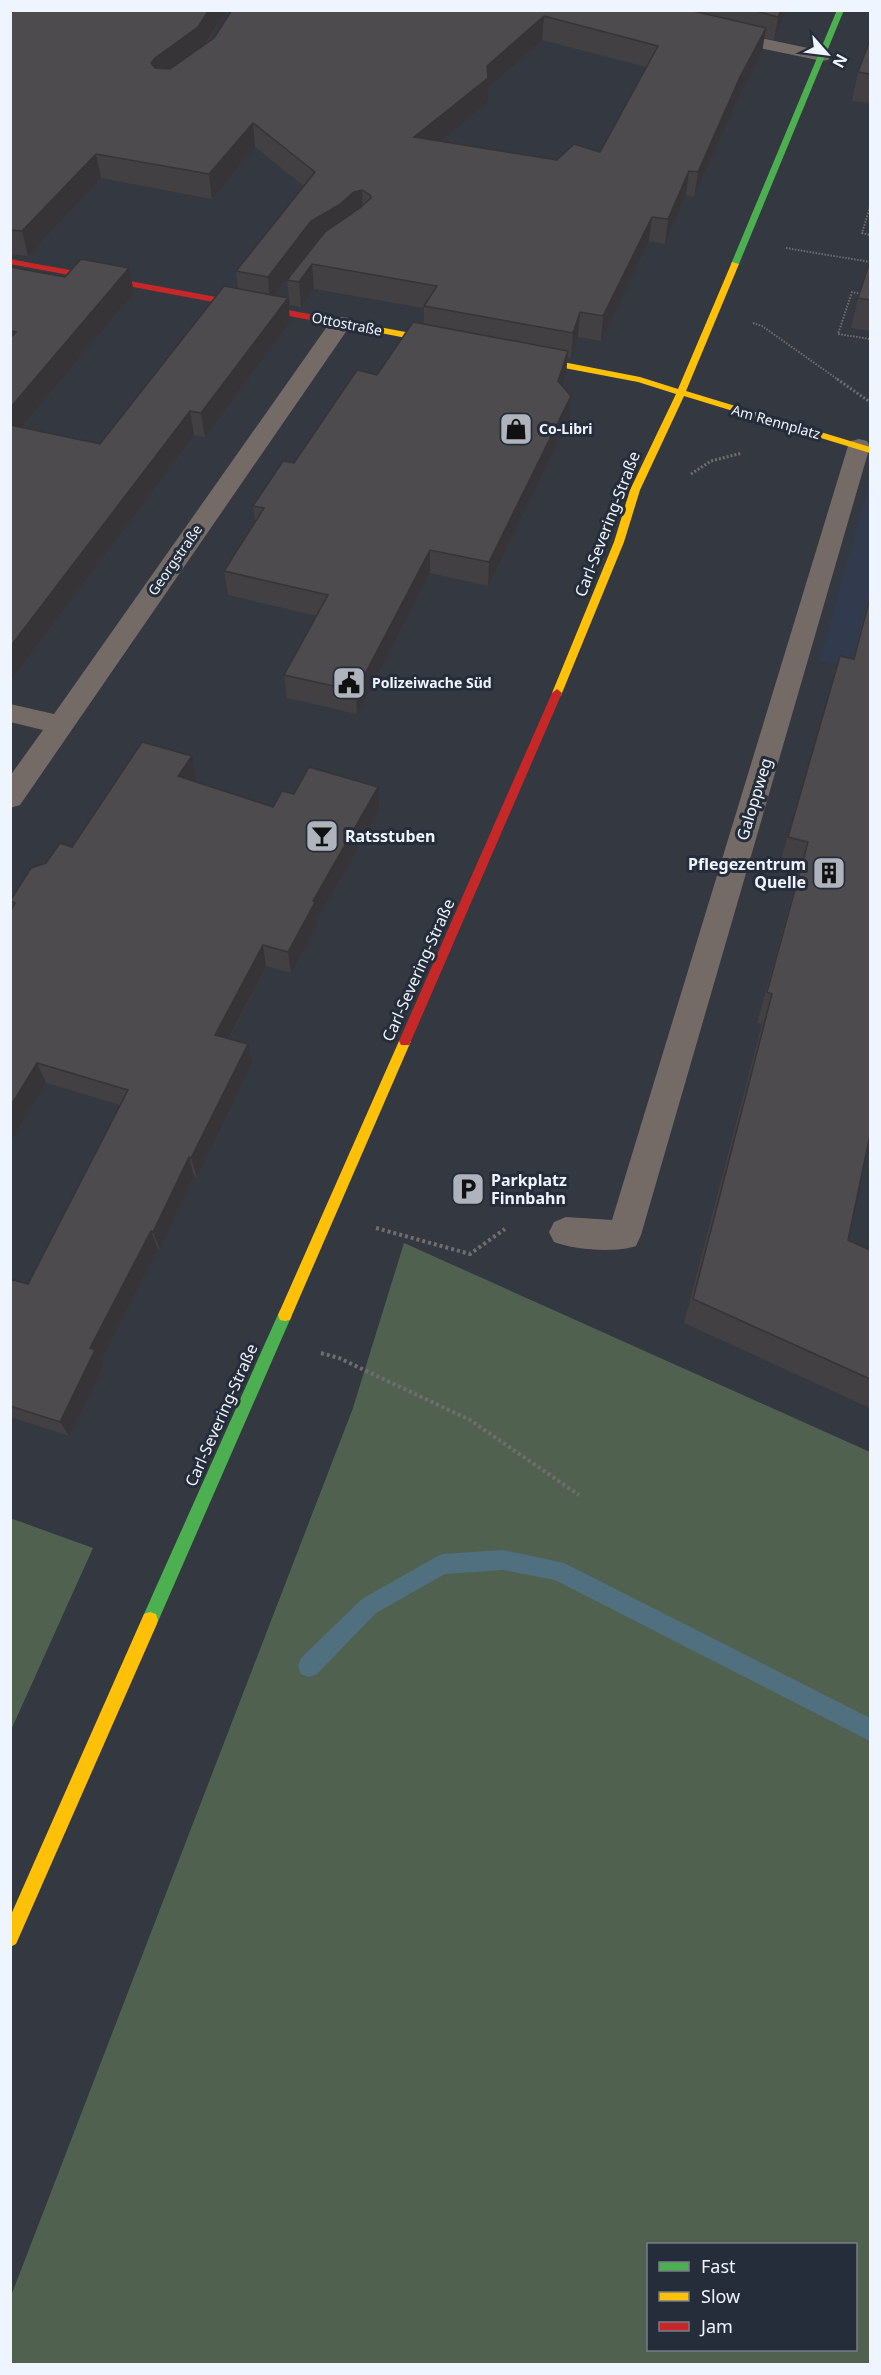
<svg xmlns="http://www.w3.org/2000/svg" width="881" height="2375" font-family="'Noto Sans',sans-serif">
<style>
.built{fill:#323b4e}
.green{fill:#50624f;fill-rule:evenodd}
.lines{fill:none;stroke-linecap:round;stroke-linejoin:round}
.stream{fill:#50707f;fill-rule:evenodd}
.path-far2{stroke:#706d6e;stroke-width:2;stroke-dasharray:1.5 1.5;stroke-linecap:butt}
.path-far1{stroke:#706d6e;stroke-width:3;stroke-dasharray:2 2;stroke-linecap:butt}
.path{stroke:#706d6e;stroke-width:4;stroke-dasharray:3 3;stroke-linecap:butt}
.street{fill:#746b67;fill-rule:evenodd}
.fast{fill:#4caf50;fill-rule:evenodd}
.slow{fill:#ffc107;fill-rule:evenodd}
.jam{fill:#c62828;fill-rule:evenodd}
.wall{fill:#424042;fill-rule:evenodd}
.shaded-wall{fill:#363436}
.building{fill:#4d4b4d;stroke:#363436;stroke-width:1.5;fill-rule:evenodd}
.labels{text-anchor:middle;stroke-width:6;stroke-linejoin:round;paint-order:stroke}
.far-street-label{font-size:14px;fill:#eff5fe;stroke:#252d3b}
.far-poi-label{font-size:14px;font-weight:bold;fill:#eff5fe;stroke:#252d3b;text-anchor:start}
.street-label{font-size:16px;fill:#eff5fe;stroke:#252d3b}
.poi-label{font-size:16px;font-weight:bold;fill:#eff5fe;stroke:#252d3b;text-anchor:start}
</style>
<rect width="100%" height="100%" fill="#343841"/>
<path class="built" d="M870 479V672L820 661Z"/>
<path class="green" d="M404 1243 870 1452V2364H11V2296L353 1408ZM648 2244H856V2350H648Z
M10 1518 93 1548 11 1730H10Z"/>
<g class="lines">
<path class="stream" d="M503 1550 564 1563 870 1718V1741L555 1580 503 1570 445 1574 376 1613 317 1674 309 1677 301 1674 298 1666 301 1658 362 1599 436 1557 443 1554Z"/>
<path class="path-far2" d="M870 207 862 233 870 235
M786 248 870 262
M870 296 852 292 838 334 870 339
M753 323 762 326 840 381"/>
<path class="path-far1" d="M837 379 870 402
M691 474 711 461 742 453"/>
<path class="path" d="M376 1228 470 1254 505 1229
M321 1353 339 1358 470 1420 579 1495"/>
<path class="street" d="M718 29 822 51 828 52 831 56 828 60 822 61 712 38 709 34 712 30Z
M341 317 349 318 352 323 20 805 10 808V776L43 730 10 722V704L54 714 333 318Z
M859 439 867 441 870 446 641 1235 636 1246C615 1253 575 1250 554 1242L549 1232 554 1222 566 1217 612 1220 848 446 851 441Z"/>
<path class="fast" d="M837 10H844L739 264 732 266 731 264Z
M285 1309 290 1310 292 1315 156 1626 150 1628 144 1626 142 1620 144 1614 280 1310Z"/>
<path class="slow" d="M732 262 739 264 686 391 870 447V453L684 396 640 490 624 542 562 693 561 696H553L552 693 614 542 630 490 676 394 638 382 522 360 518 357 522 354 640 377 678 389Z
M342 320 448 340 452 343 448 346 339 325 338 323Z
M405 1036 411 1041 292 1315 290 1320 285 1321 280 1320 278 1315 399 1041Z
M150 1612 156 1614 158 1620 156 1626 16 1944 10 1947V1917L144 1614Z"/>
<path class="jam" d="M10 259 342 320 346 323 342 326 10 264Z
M557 689 562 693 411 1041 409 1045H401L399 1041 552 693Z"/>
</g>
<path class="wall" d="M10 10H227L206 44 214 38 232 10H787L774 40 764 38 762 52 737 101 694 197 686 195 665 244 649 241 601 341 578 337 571 358 567 357 566 375 562 386 569 420 488 586 430 573 357 714 287 698 284 675 317 616 228 595 224 571 255 521 253 506 294 463 424 324V308L314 289 301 307 290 305 287 280 315 244 313 246 275 295 290 322 205 437 194 435 12 679H10V267L65 277 129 268 134 293 22 427 100 444 238 289 236 271 304 186 255 147 212 199 101 178 28 256 10 254ZM542 40 646 67 600 152 557 160 439 141 488 102V88Z
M870 40V103L852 101 858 72Z
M870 261V331L851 328 858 298Z
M870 593V1135L848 1240 870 1250V1408L684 1323 762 1024 757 1023 798 875 778 870 840 656 853 659Z
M196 779 195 782 273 807 294 794 379 810 317 920 318 924 291 973 266 966 229 1039 252 1064 197 1177 194 1176 160 1249H158L101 1360 104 1365 69 1436 10 1417V1279L28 1284 120 1105 46 1083 10 1143V910L12 907 10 901 46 863 72 847Z"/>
<path class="shaded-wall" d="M209 10H227L201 50 155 87 151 63 155 58Z
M781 10H787L774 40 778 17Z
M544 16 542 40 488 88V102L414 162V137L487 66Z
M766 28 762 52 737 101 694 197 698 172 740 77Z
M253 123 255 147 212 199 209 174Z
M96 154 101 178 28 256 22 231Z
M689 171 686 195 665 244 668 219Z
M362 190 363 214 313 246 270 301 268 277 311 221 354 192Z
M652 217 649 241 601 341 603 316Z
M312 264 314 289 301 307 299 282Z
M129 268 134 293 10 441V408Z
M288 298 290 322 205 437 201 413Z
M580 312 578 337 571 358 573 333Z
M568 351 566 375 556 404 558 381Z
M571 396 569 420 488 586 489 562Z
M190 411 194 435 12 679 10 674V647Z
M430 550V573L357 714 356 691Z
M192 756 196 779 183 799 178 776Z
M378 787 379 810 317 920 318 924 291 973 288 952 313 901Z
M263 945 266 966 220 1055 215 1035Z
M248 1044 252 1064 197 1177 191 1158Z
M37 1063 46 1083 10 1143V1107Z
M189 1157 194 1176 160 1249 153 1232Z
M151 1231 158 1249 101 1360 104 1365 69 1436 60 1422 90 1348Z"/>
<path class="building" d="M10 10H209L198 27 155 58 151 63 155 68 170 69 214 38 232 10H689L766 28 740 77 698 172 689 171 668 219 652 217 603 316 580 312 573 333 424 306 437 286 312 264 299 282 287 280 325 232 360 208 371 198 370 195 362 190 354 192 339 205 311 221 268 277 236 271 315 172 253 123 209 174 96 154 22 231 10 230ZM544 16 658 46 600 152 574 144 557 160 414 137 488 78 487 66Z
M752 10H781L778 17Z
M870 40V74L858 72Z
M81 259 129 268 10 408V338L16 332 10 331V267L65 277Z
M870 261V300L858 298Z
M224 286 288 298 201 413 190 411 10 647V425L100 444Z
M413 322 568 351 558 381 571 396 489 562 430 550 356 691 284 675 328 595 224 571 264 508 253 506 283 461 294 463 357 370 377 375Z
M870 598V1135L848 1240 870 1250V1379L693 1299 772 994 767 992 808 842 788 837 840 656 854 659Z
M142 742 192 756 178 776 273 807 282 791 294 794 309 767 378 787 313 901 315 902 288 952 263 945 215 1035 248 1044 191 1158 189 1157 153 1232 151 1231 90 1348 95 1350 60 1422 10 1406V1279L28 1284 128 1090 37 1063 10 1107V911L15 903 10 901 31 868 46 863 60 843 72 847Z"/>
<defs>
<g id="shop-square" transform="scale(1.725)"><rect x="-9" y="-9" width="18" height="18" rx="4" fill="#aeb3bc" stroke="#252d3b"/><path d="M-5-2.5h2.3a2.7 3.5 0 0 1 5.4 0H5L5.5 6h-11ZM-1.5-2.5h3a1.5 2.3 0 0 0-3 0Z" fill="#111"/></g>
<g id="civic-square" transform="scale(1.725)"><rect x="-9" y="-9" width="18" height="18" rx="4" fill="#aeb3bc" stroke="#252d3b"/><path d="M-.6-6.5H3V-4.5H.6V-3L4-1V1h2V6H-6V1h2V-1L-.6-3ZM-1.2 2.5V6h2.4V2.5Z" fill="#111"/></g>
<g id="bar-square" transform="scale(1.725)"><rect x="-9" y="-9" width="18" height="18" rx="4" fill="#aeb3bc" stroke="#252d3b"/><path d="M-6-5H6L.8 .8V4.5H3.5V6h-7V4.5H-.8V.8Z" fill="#111"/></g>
<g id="building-square" transform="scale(1.725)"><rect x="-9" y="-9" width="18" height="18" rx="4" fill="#aeb3bc" stroke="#252d3b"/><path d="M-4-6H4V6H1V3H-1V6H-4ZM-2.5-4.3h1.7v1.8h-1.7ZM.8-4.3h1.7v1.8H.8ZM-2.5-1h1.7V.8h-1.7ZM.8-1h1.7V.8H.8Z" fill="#111"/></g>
<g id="parking-square" transform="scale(1.725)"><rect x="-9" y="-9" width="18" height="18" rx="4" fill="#aeb3bc" stroke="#252d3b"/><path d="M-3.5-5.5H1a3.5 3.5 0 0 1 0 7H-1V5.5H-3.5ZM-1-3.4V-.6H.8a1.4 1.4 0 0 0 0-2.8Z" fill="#111"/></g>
</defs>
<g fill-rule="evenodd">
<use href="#shop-square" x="516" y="429"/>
<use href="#civic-square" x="349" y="683"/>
<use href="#bar-square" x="322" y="836"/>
<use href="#building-square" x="829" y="873"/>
<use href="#parking-square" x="468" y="1189"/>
</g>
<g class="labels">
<g class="far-street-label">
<text transform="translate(347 324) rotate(11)" y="5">Ottostraße</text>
<text transform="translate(776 422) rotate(16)" y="5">Am Rennplatz</text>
<text transform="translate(175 560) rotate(-55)" y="5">Georgstraße</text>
</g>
<g class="far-poi-label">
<text x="539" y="434">Co-Libri</text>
<text x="372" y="688">Polizeiwache Süd</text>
</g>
<g class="street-label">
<text transform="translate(607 524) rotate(-69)" y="6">Carl-Severing-Straße</text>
<text transform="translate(754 799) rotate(-73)" y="6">Galoppweg</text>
<text transform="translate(418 970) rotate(-66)" y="6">Carl-Severing-Straße</text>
<text transform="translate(221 1415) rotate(-66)" y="6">Carl-Severing-Straße</text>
</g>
<g class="poi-label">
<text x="345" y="842">Ratsstuben</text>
<text x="806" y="870" text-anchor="end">Pflegezentrum<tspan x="806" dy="18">Quelle</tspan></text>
<text x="491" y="1186">Parkplatz<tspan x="491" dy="18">Finnbahn</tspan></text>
</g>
</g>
<rect width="881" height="2375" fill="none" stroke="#eff5fe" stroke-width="24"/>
<rect x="647" y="2243" width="210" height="108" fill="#252d3b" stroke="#767d89" stroke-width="1.5"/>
<rect x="659" y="2262" width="30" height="9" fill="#4caf50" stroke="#767d89" stroke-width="1.5"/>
<text x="701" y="2273" font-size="18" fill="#eff5fe">Fast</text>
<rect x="659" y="2292" width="30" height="9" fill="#ffc107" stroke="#767d89" stroke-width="1.5"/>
<text x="701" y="2303" font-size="18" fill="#eff5fe">Slow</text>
<rect x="659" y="2322" width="30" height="9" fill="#c62828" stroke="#767d89" stroke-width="1.5"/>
<text x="701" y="2333" font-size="18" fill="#eff5fe">Jam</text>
<g transform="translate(827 54) rotate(118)" stroke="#252d3b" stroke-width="4.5" paint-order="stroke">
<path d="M0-4.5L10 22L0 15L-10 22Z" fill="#eff5fe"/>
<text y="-9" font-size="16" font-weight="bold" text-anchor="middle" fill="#eff5fe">N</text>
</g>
</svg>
